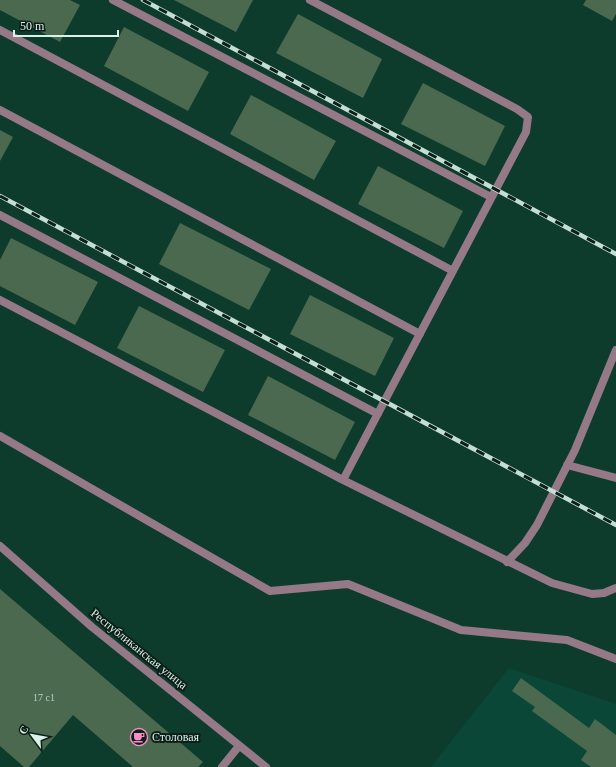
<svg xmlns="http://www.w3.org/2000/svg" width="616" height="767" font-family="'Times New Roman',serif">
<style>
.built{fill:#0b4737}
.building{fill:#4a694e}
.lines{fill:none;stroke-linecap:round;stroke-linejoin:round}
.service{stroke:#967987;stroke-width:8}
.minor{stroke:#967987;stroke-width:8}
.rail-casing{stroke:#c5ded4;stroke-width:4.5}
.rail{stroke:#0c1f18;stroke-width:3;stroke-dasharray:9;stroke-linecap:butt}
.labels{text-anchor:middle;stroke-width:4;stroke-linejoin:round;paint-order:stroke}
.number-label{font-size:10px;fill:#b6cfc2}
.street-label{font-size:12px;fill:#daf1e8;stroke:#0c1f18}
.poi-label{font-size:12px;fill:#daf1e8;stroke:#0c1f18;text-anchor:start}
</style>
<rect width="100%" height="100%" fill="#0d3c2d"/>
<path class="built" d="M509 668 616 704V767H431Z"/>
<path class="building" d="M0 0H70L80 5 60 42 0 10Z
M174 0H253L236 32Z
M586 0H616V14L612 21 583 5Z
M298 14 382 59 363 98 276 53Z
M124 27 209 72 188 111 104 66Z
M423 83 505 126 485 166 401 124Z
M251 95 336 141 314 180 230 134Z
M0 130 13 137 0 161Z
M378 166 463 211 444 248 358 204Z
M180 223 271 269 249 310 159 264Z
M11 238 98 282 75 325 0 286V260Z
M310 295 394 338 375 376 290 334Z
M139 306 225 350 203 392 117 348Z
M268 376 355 422 335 460 248 415Z
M0 589 203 762 198 767H133L73 715 29 767H24L0 746Z
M521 678 589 728 595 719 616 735V767H591L581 760 587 751 532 711 535 707 512 691Z"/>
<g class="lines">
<path class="service" d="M113 0 491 197
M0 30 453 271
M0 110 420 334
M0 215 378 414
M0 300 343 480 526 132 528 117 517 109 310 0
M0 436 270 591 348 584 461 630 567 640 616 659
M567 465 616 478
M343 480 552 583 592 594 604 593 616 588
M507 562 525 543 537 525 575 450 616 350
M222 767 239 746"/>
<path class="minor" d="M0 546 92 627 266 767"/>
<g class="rail-casing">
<path id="rail" d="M143 0 616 254
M0 196 616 525"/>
</g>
<use href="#rail" class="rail"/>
</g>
<defs>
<g id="cafe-ring" transform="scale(0.9)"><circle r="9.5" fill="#0c1f18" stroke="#fa8fc7" stroke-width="1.5"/><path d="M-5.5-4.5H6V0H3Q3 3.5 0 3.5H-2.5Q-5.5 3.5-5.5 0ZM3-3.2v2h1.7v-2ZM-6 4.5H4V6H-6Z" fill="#fa8fc7"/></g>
</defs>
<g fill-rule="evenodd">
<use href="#cafe-ring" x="139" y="737"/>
</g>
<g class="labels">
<g class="number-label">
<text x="44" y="701">17 с1</text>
</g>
<g class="street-label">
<text transform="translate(139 649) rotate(39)" y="4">Республиканская улица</text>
</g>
<g class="poi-label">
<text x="152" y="741">Столовая</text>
</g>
</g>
<g transform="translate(32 735) rotate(302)" stroke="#0c1f18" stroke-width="3" paint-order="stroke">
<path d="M0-3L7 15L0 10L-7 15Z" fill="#daf1e8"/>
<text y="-6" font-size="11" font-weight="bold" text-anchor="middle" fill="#daf1e8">С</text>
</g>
<path d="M14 30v6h104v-6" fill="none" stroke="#daf1e8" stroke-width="2"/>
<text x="20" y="30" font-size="12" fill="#daf1e8" stroke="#0c1f18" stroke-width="3" paint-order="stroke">50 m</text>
</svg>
